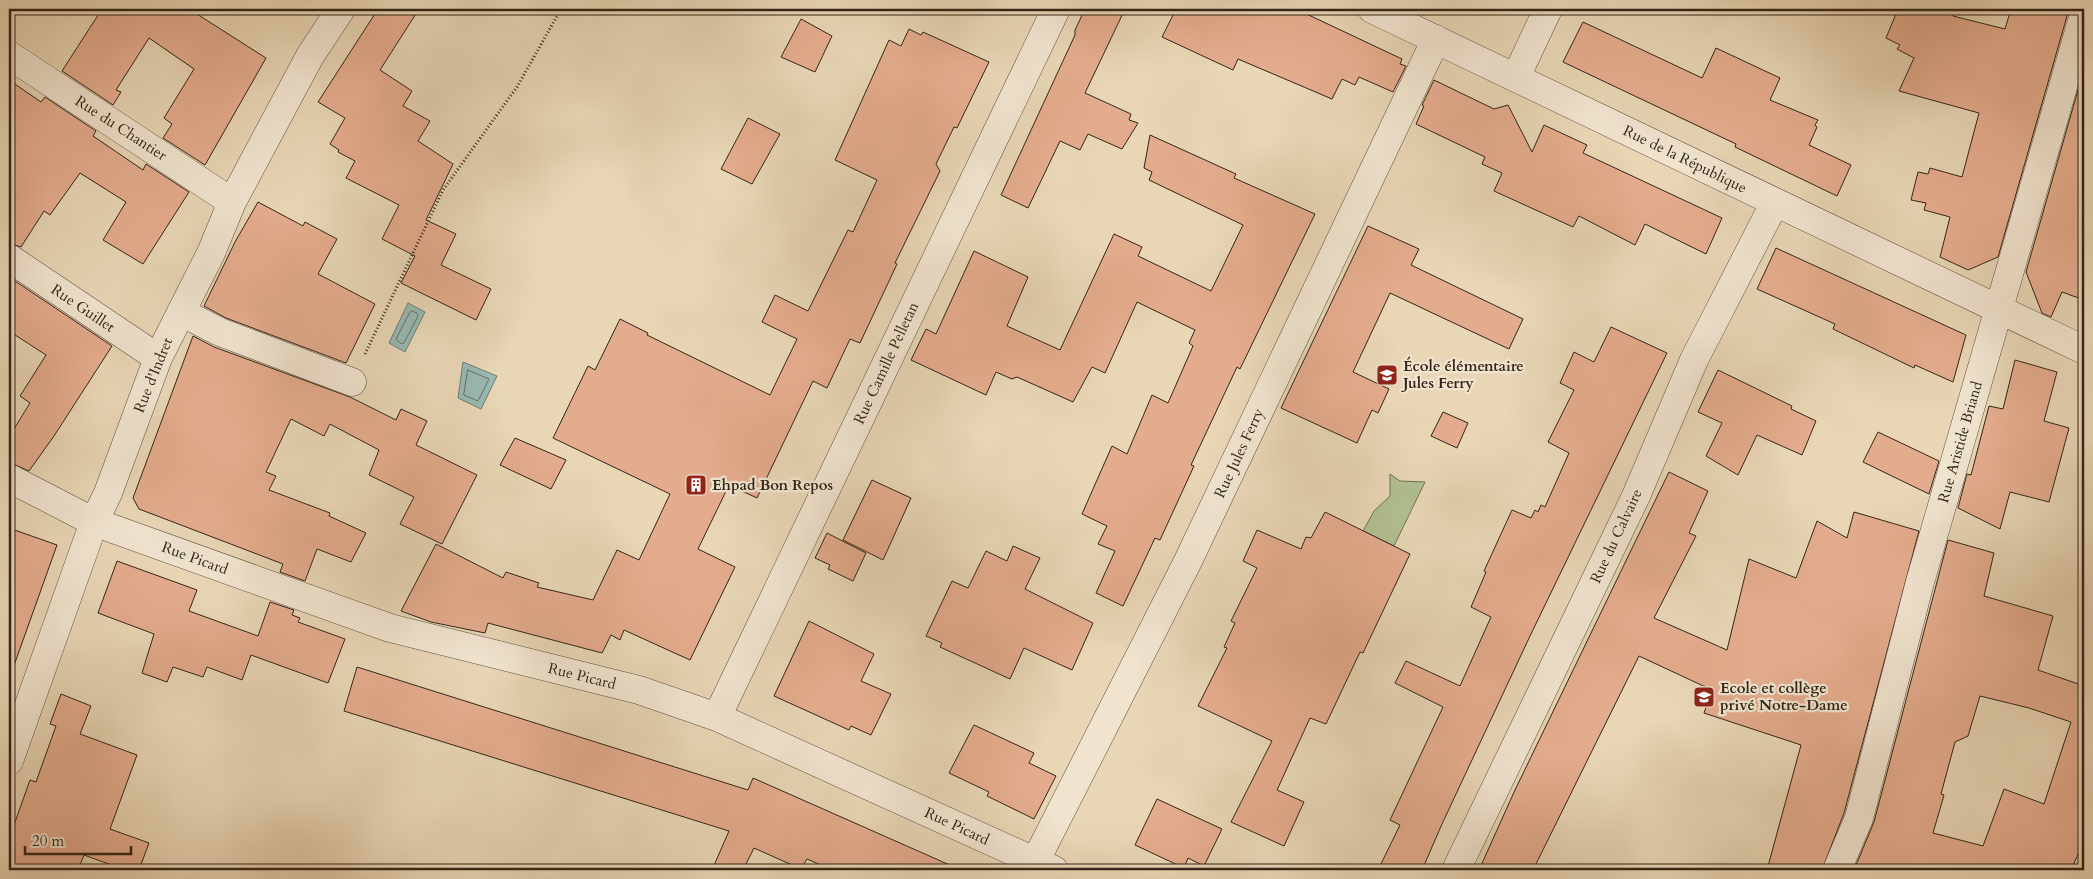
<svg xmlns="http://www.w3.org/2000/svg" width="2093" height="879" font-family="Cardo,serif">
<style>
.green{fill:#b1bf91;stroke:#727254}
.water{fill:#98b9b2;stroke:#707e74}
.lines{fill:none;stroke-linecap:round;stroke-linejoin:round}
.shore{stroke:#666f65;stroke-width:1}
.building{fill:#e4ac8e;stroke:#332518;fill-rule:evenodd}
.street-casing{stroke:#60513f;stroke-width:29}
.path{stroke:#332518;stroke-width:3;stroke-dasharray:1 2.5;stroke-linecap:butt}
.street{stroke:#f0e4cf;stroke-width:28}
.labels{text-anchor:middle;stroke-width:4.5;stroke-linejoin:round;paint-order:stroke}
.street-label{font-size:15px;fill:#332518;stroke:#f0e4cf}
.poi-label{font-size:15px;font-weight:bold;fill:#332518;stroke:#f0e4cf;text-anchor:start}
</style>
<rect width="100%" height="100%" fill="#e8d6b5"/>
<filter id="stains"><feTurbulence type="fractalNoise" baseFrequency=".004" numOctaves="4"/><feColorMatrix values="0 0 0 0 .2 0 0 0 0 .09 0 0 0 0 .02 0 0 0 .5 -.17"/></filter>
<radialGradient id="worn" r=".72"><stop offset=".6" stop-color="#630" stop-opacity="0"/><stop offset="1" stop-color="#630" stop-opacity=".3"/></radialGradient>
<path class="green" d="M1390 474 1400 481 1425 482 1394 546 1363 531 1374 511 1390 496Z"/>
<path class="water" d="M408 303 425 312 405 352 389 343Z
M463 362 497 376 481 409 458 398Z"/>
<g class="lines">
<path class="shore" d="M412 311 417 313 418 316 404 343 401 344 396 339 410 312Z
M468 370 489 379 478 401 464 395Z"/>
</g>
<path class="building" d="M102 9H189L266 58 205 165 163 138 172 124 164 118 194 69 149 38 116 90 121 92 113 105 62 71Z
M378 9H419L380 70 412 91 403 106 430 121 418 141 453 164 426 220 456 234 441 265 491 289 476 320 401 283 415 256 382 239 399 205 346 178 355 161 338 152 339 150 330 144 345 118 318 102Z
M1085 9H1125L1085 93 1131 114 1129 120 1138 123 1122 149 1088 134 1080 150 1060 141 1028 208 1001 195 1075 35V30Z
M1176 9H1296L1402 59 1400 64 1406 66 1393 92 1359 77 1355 85 1342 79 1332 99 1238 59 1233 70 1162 37Z
M1898 9H1955L1953 16 2005 29 2011 9H2069L1998 257 1968 270 1940 257 1950 217 1924 210 1926 203 1911 200 1918 172 1928 174 1930 168 1962 177 1979 113 1899 91 1914 58 1897 49 1900 45 1886 38Z
M801 19 832 36 815 72 781 57Z
M1583 22 1702 78 1716 48 1780 78 1770 100 1818 120 1815 125 1817 127 1809 145 1851 165 1837 196 1735 147 1736 144 1563 62Z
M909 29 921 35 923 32 989 62 957 128 954 127 936 164 940 171 895 263 897 264 860 343 850 339 827 388 813 381 757 498 729 485 698 549 735 567 690 660 624 630 620 640 611 635 602 653 488 623 485 633 431 622 401 611 436 544 503 578 506 572 539 583 537 587 593 600 617 550 639 560 670 494 553 438 588 366 595 370 620 319 648 333 647 335 770 395 797 339 762 322 775 295 808 311 848 230 853 232 877 180 835 160 889 40 901 46Z
M2084 69V300L2062 292 2051 317 2042 313 2026 272Z
M9 80 41 102 45 97 96 131 93 136 143 170 146 164 189 192 143 264 103 240 126 202 80 173 50 215 44 211 21 247 9 243Z
M1434 80 1494 109 1508 105 1532 152 1544 125 1587 145 1583 153 1722 218 1706 254 1645 224 1635 245 1579 216 1573 227 1494 191 1502 173 1482 164 1485 157 1416 124 1424 106 1422 105Z
M748 118 780 134 752 184 721 169Z
M1150 135 1236 174 1234 178 1315 214 1240 369 1237 367 1191 465 1194 466 1160 540 1155 538 1123 606 1096 593 1115 551 1098 544 1107 526 1082 514 1112 446 1127 454 1152 395 1168 403 1193 346 1189 343 1195 330 1137 302 1105 373 1092 367 1073 402 1017 377 1012 379 996 372 986 395 911 360 926 329 936 334 974 251 1028 277 1007 326 1060 350 1114 234 1142 247 1138 256 1211 291 1243 225 1149 180 1152 172 1144 168Z
M258 202 303 226 305 222 337 239 318 274 375 304 346 363 226 318 204 306 235 242Z
M1368 226 1419 249 1411 265 1523 319 1509 349 1390 293 1353 372 1389 389 1378 413 1372 410 1357 443 1281 408Z
M1776 248 1966 335 1953 382 1915 365 1914 368 1833 329 1835 324 1757 289Z
M9 277 112 346 54 436 29 471 9 462V437L30 403 20 396 46 355 9 331Z
M1611 327 1667 353 1530 636 1442 824 1422 870H1378L1400 825 1390 820 1443 707 1395 683 1406 661 1460 686 1491 617 1471 607 1486 572 1484 571 1512 510 1531 518 1535 510 1538 512 1541 505 1545 507 1569 453 1548 442 1574 390 1560 383 1574 352 1594 362Z
M193 336 214 347 350 397 396 420 401 409 427 421 416 445 477 475 442 544 400 524 414 497 369 475 379 450 330 424 324 436 291 419 266 472 276 476 269 490 330 513 329 516 366 533 351 562 317 549 305 581 280 572 283 564 139 509 133 498Z
M2015 360 2057 372 2044 421 2069 428 2049 502 2010 492 2000 529 1958 508 1967 474 1971 475 1989 406 2003 409Z
M1718 370 1792 406 1791 409 1816 421 1802 455 1757 435 1738 475 1706 456 1722 423 1698 412Z
M1443 412 1468 423 1457 448 1431 436Z
M1878 432 1939 461 1929 494 1863 462Z
M515 438 566 460 551 489 500 465Z
M1669 472 1708 491 1689 533 1696 536 1654 618 1727 650 1749 559 1796 578 1817 521 1847 538 1854 512 1919 531 1844 813 1822 870H1767L1801 745 1704 713 1712 690 1639 656 1533 870H1479L1515 790Z
M872 480 911 498 883 560 843 540Z
M1325 512 1410 554 1363 653 1360 652 1326 724 1310 718 1277 790 1304 802 1284 846 1231 822 1272 741 1198 706 1227 648 1224 647 1235 623 1231 621 1257 568 1243 561 1257 530 1301 549 1306 537 1311 538Z
M9 528 57 545 12 671 9 670Z
M827 533 866 553 853 581 828 569 830 565 815 558Z
M1948 540 1994 553 1984 596 2053 616 2038 670 2084 686V841L2071 870H1854L1874 822ZM1980 696 2029 708 2071 722 2044 804 2004 789 1983 846 1933 833 1944 795 1941 794 1955 742 1968 736Z
M1013 546 1040 558 1025 589 1093 623 1072 670 1024 648 1010 679 940 647 942 643 926 636 952 581 968 588 986 551 1007 561Z
M117 561 197 590 189 611 258 636 270 602 294 610 292 615 300 618 298 622 345 639 328 683 251 655 242 680 207 667 203 677 173 667 167 682 142 673 154 634 98 613Z
M809 621 874 654 861 681 891 694 871 735 851 726 849 730 774 696Z
M357 667 748 790 753 778 961 870H832L807 859 801 869 754 848 743 870H712L729 831 344 711Z
M61 694 91 706 80 734 137 755 110 829 149 843 139 870H125L84 855 78 870H9V839L30 780 36 782 56 726 50 724Z
M974 725 1034 753 1029 763 1056 776 1034 819 987 796 989 792 949 773Z
M1157 799 1222 829 1204 866 1188 858 1184 868 1135 845Z"/>
<g class="lines">
<g class="street-casing">
<path id="street" d="M1372 9 2084 350
M9 55 232 202
M1516 77 1548 9
M9 258 158 358
M181 312 220 332 352 382
M9 478 94 522 390 628 639 690 717 717 1054 870
M717 717 1056 9
M9 761 94 522 108 493 158 358 211 253 232 202 310 56 341 9
M1035 862 1188 561 1436 39
M1456 870 1636 496 1694 360 1775 202
M1837 870 1859 818 1920 582 2084 14"/>
</g>
<path class="path" d="M365 354 443 190 517 87 561 9"/>
<use href="#street" class="street"/>
</g>
<defs>
<g id="school-square" transform="scale(1.125)"><rect x="-9" y="-9" width="18" height="18" rx="4" fill="#8f2418" stroke="#f0e4cf"/><path d="M0-5L7-2L0 1L-7-2ZM-4 1L0 2.5L4 1V4Q0 6-4 4Z" fill="#fff"/></g>
<g id="building-square" transform="scale(1.125)"><rect x="-9" y="-9" width="18" height="18" rx="4" fill="#8f2418" stroke="#f0e4cf"/><path d="M-4-6H4V6H1V3H-1V6H-4ZM-2.5-4.3h1.7v1.8h-1.7ZM.8-4.3h1.7v1.8H.8ZM-2.5-1h1.7V.8h-1.7ZM.8-1h1.7V.8H.8Z" fill="#fff"/></g>
</defs>
<g fill-rule="evenodd">
<use href="#school-square" x="1387" y="375"/>
<use href="#building-square" x="696" y="485"/>
<use href="#school-square" x="1704" y="697"/>
</g>
<g class="labels">
<g class="street-label">
<text transform="translate(121 128) rotate(33)" y="5">Rue du Chantier</text>
<text transform="translate(1685 159) rotate(26)" y="5">Rue de la République</text>
<text transform="translate(83 308) rotate(34)" y="5">Rue Guillet</text>
<text transform="translate(886 363) rotate(-65)" y="5">Rue Camille Pelletan</text>
<text transform="translate(153 375) rotate(-68)" y="5">Rue d'Indret</text>
<text transform="translate(1960 442) rotate(-74)" y="5">Rue Aristide Briand</text>
<text transform="translate(1239 453) rotate(-65)" y="5">Rue Jules Ferry</text>
<text transform="translate(1616 536) rotate(-65)" y="5">Rue du Calvaire</text>
<text transform="translate(195 558) rotate(20)" y="5">Rue Picard</text>
<text transform="translate(582 676) rotate(14)" y="5">Rue Picard</text>
<text transform="translate(957 826) rotate(25)" y="5">Rue Picard</text>
</g>
<g class="poi-label">
<text x="1403" y="371">École élémentaire<tspan x="1403" dy="17">Jules Ferry</tspan></text>
<text x="712" y="490">Ehpad Bon Repos</text>
<text x="1720" y="693">Ecole et collège<tspan x="1720" dy="17">privé Notre-Dame</tspan></text>
</g>
</g>
<rect width="2093" height="879" fill="none" stroke="#e8d6b5" stroke-width="30"/>
<rect x="10" y="10" width="2073" height="859" fill="none" stroke="#332518" stroke-width="2.5"/>
<rect x="15" y="15" width="2063" height="849" fill="none" stroke="#332518"/>
<path d="M25 846v8h106v-8" fill="none" stroke="#332518" stroke-width="2.5"/>
<text x="32" y="846" font-size="15" fill="#332518" stroke="#f0e4cf" stroke-width="4" paint-order="stroke">20 m</text>
<rect width="100%" height="100%" filter="url(#stains)"/>
<rect width="100%" height="100%" fill="url(#worn)"/>
</svg>
